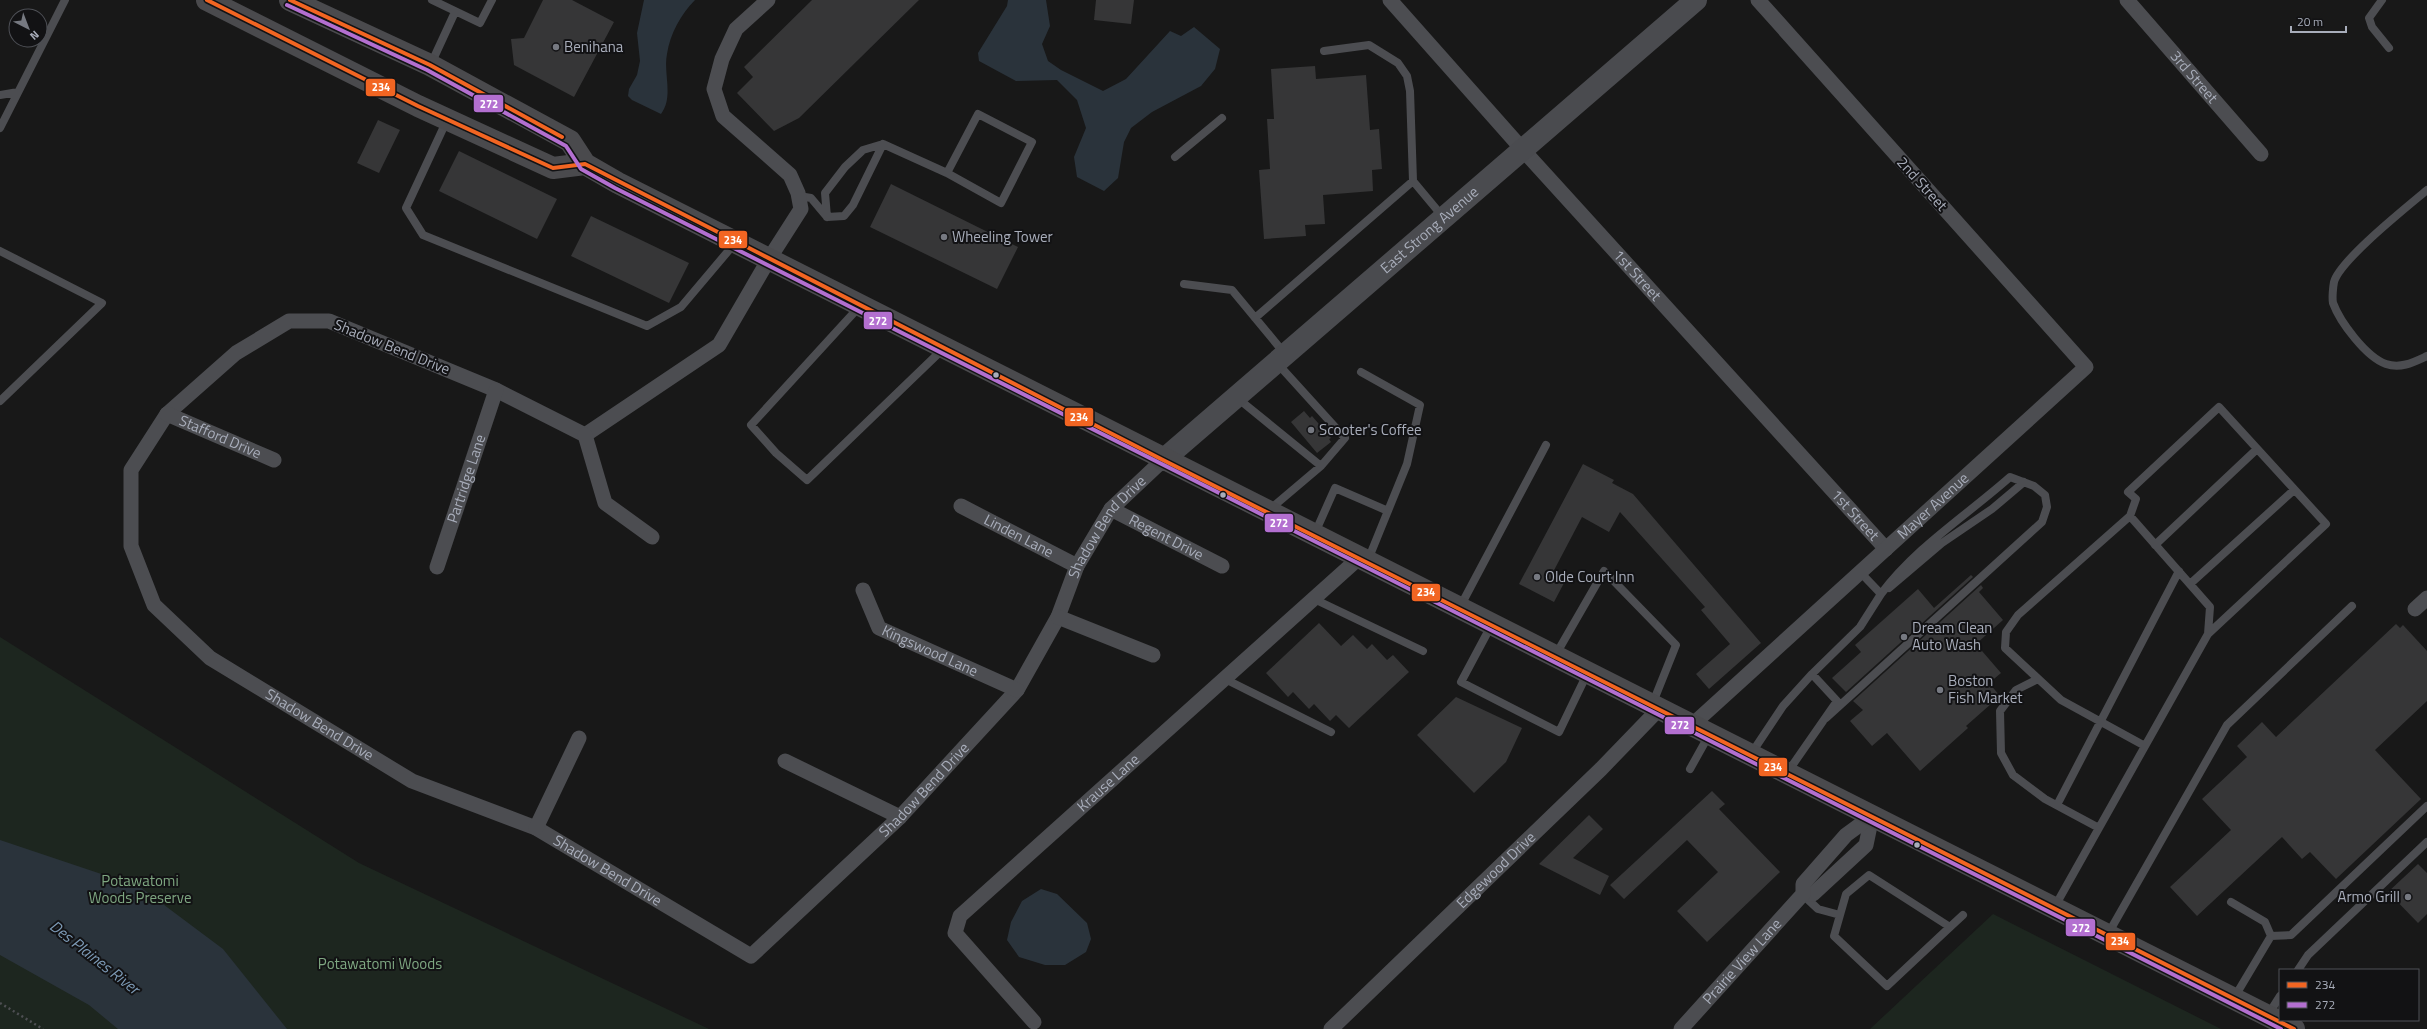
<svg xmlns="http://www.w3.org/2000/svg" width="2427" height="1029" font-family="'Titillium Web',sans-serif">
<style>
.green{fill:#1d261f}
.water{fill:#2a333b}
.building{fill:#363637}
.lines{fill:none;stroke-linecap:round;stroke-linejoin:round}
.path{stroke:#4e4f53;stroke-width:2.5;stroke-dasharray:2 3;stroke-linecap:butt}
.lane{stroke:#4c4d51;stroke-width:8}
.street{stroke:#4c4d51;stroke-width:15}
.secondary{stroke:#4a4b4f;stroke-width:22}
.primary{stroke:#4a4a4d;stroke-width:22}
.bus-1-casing{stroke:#121214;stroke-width:7}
.bus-2-casing{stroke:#121214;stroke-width:7}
.bus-1{stroke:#f26522;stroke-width:4}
.bus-2{stroke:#b36fd0;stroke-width:4}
.poi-dot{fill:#767981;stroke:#121214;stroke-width:1.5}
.bus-dot{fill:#a8adba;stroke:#121214;stroke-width:1.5}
.labels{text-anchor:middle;stroke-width:4;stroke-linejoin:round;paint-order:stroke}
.poi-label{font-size:15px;fill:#a8adba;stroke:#121214;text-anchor:start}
.street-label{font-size:15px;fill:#a8adba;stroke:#121214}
.park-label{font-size:15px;fill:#7ea681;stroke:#121214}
.water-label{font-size:16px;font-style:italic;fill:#7d9bb7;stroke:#121214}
.line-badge{stroke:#121214;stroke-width:1.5}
.badge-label{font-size:11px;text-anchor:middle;font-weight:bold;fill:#fff}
</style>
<rect width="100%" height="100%" fill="#181818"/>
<path class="green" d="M0 637 359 863 709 1029H0Z
M1993 914 2221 1029H1870Z"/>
<path class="water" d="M644 0H695C681 14 670 34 667 54 663 73 674 97 661 114L632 100 628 96 629 89 637 75 640 61 637 33Z
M1008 0H1046L1050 26 1042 44 1048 61 1061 70 1103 91 1126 79 1170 31 1181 36 1194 27 1220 49 1215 69 1201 86 1152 112 1131 128 1124 142 1118 178 1104 191 1077 177 1074 157 1086 128 1077 100 1057 80 1016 81 979 61 978 53 1007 6Z
M0 840 140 887 223 949 287 1029H118L89 1005 0 955Z
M1041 889 1057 894 1087 923 1091 939 1086 952 1065 965H1045L1019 957 1007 940 1011 922 1022 901Z"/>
<path class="building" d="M543 0H572L614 22 574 97 514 65 511 39 524 38Z
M812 0H919L799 118 774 131 737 93 753 77 744 67Z
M1096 0H1134L1131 24 1094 20Z
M1315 66 1316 79 1366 75 1370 130 1379 129 1382 169 1372 170 1373 191 1323 195 1325 224 1305 225 1306 236 1264 239 1259 170 1270 169 1267 119H1274L1271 69Z
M378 120 400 130 379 173 357 163Z
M459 151 557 199 537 239 439 191Z
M891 184 1018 247 997 289 870 227Z
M591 216 689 263 669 303 571 256Z
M1304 411 1310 418 1312 416 1331 438 1329 439 1331 442 1317 453 1291 422Z
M1583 464 1614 480 1612 483 1633 494 1761 643 1709 689 1696 674 1730 644 1701 610 1705 607 1620 512 1609 532 1582 517 1551 576 1564 583 1554 602 1519 584Z
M1971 575 1973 577 1846 692 1832 678 1861 652 1855 645 1918 589 1934 608Z
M1981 585 1983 588 1979 592 2003 620 1976 644 2001 673 1989 683 2000 696 1966 726 1968 728 1920 771 1887 733 1872 746 1850 721 1863 710 1853 701Z
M1319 623 1341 646 1353 635 1367 649 1372 644 1387 660 1393 655 1409 672 1349 728 1336 715 1330 721 1314 704 1309 709 1293 692 1288 697 1266 673Z
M2396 624 2400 628 2403 625 2427 651V701L2375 750 2421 799 2336 879 2310 852 2302 859 2282 837 2197 916 2170 887 2231 830 2202 799 2247 757 2237 746 2262 722 2276 737Z
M1456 697 1522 728 1506 762 1474 793 1417 735Z
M1712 791 1725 804 1719 809 1780 872 1707 942 1677 911 1718 872 1687 840 1624 899 1610 885Z
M1589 815 1603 829 1573 858 1609 876 1600 895 1539 864Z
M2418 864 2427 873V914L2418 923 2388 892Z"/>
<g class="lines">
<path class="path" d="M0 1003 43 1029"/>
<path class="lane" d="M432 0 480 23 492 0
M2382 0 2369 18 2372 27 2389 48
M1324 51 1369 45 1398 63 1407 76 1410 91 1413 181
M431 64 455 12
M0 95 18 92
M447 120 406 208 423 235 647 326 681 307 735 243
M0 128 65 0
M1175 157 1222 118
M2427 190C2407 207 2340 260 2334 282 2333 287 2332 298 2333 303 2340 322 2366 357 2386 364 2401 369 2414 362 2427 356
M799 196 811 198 827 217
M827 217 825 193 845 167 863 150 883 144 947 173 1001 203 1032 142 978 114 947 173
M827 217 844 216 853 205 883 144
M0 251 102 303 0 401
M1184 284 1232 290 1285 354
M860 306 751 425 776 453 807 480 943 349
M1255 318 1413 181 1443 217
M1361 372 1420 405 1407 464 1368 560
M1236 397 1321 466
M1269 510 1321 466 1345 438 1277 363
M2130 516 2210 607 2208 634
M1315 533 1335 488 1388 511
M2155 545 2257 449
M2190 584 2294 490
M1889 588 1942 543 1992 509 2024 482
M1314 599 1423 651
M1460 607 1546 445
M1492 624 1461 682 1559 732 1587 674
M1555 656 1604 571 1676 645 1652 705
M1225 679 1331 732
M2038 679 2016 690 2000 711 2001 753 2013 775 2045 799 2099 828
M1826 718 2042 522 2047 507 2045 495 2034 486 2010 477C1966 516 1916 547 1881 594
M1751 754 1783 706 1812 674 1860 627 1881 594 1860 572
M1690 769 1709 735
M1787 773 1837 701 1812 674
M2057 805 2179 571
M1869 875 1950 927 1887 986 1834 936 1846 894Z
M1803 895 1818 909 1840 915
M2231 902 2265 922 2271 936
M2054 908 2208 634 2326 524 2219 407 2128 492 2136 499 2130 516 2018 615 2006 632 2005 648 2061 700 2145 746
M1950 927 1963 915
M2108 934 2227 725 2352 606
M2298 970 2308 955 2427 842
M2234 998 2271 936 2291 935 2427 806
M2268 1015 2280 996"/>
<g class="street">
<path id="s1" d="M768 0 736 29 722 59 714 89 723 116 790 175 798 193 801 209 769 259 719 345 585 435 496 390 329 321H289L236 353 167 414 131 470V546L154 605 210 658 412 781 536 828 751 956 900 817 1017 690 1058 617 1077 566 1111 509 1163 460"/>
<path id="s2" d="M1390 0 1523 150 1886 549"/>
<path id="s3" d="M2127 0 2261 154"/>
<path id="s4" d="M167 414 274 460"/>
<path d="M585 435 605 503 652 537"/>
<path id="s5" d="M961 506 1077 566"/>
<path id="s6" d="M1111 509 1222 566"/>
<path id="s7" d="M437 567 496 390"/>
<path id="s8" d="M863 590 879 628 1017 690"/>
<path d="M2415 609 2427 598"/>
<path d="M1058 617 1153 655"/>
<path id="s9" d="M1691 726 2086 367 1758 0"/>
<path d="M785 761 900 817"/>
<path d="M536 828 579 738"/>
<path d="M1803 894H1813L1866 845 1872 816"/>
<path id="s10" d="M1034 1022 955 933 960 916 1359 558"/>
<path id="s11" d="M1331 1029 1601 769 1659 709"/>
<path id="s12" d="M1681 1029 1803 894V884L1846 835 1872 816"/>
</g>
<path class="secondary" id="s13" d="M1163 460 1696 0"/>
<path class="primary" d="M207 0 418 106 553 168 585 164
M290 0 430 65 570 141 585 164 618 183 2294 1029"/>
<g class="bus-1-casing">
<path id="bus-1" d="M207 0 418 106 553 168 585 164 1163 460 2294 1029
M290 0 430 65 562 137"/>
</g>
<g class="bus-2-casing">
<path id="bus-2" d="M287 5 427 70 566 146 581 169 615 188 2281 1029"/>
</g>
<use href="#bus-1" class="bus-1"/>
<use href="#bus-2" class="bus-2"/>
</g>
<g class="poi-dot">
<circle cx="556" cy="47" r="4"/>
<circle cx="944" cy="237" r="4"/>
<circle cx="1311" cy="430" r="4"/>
<circle cx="1537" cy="577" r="4"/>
<circle cx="1904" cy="637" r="4"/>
<circle cx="1940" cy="690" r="4"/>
<circle cx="2408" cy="897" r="4"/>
</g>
<g class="bus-dot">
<circle cx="996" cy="375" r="3.5"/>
<circle cx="1223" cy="495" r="3.5"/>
<circle cx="1917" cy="845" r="3.5"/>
</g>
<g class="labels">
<g class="poi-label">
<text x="564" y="52">Benihana</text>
<text x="952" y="242">Wheeling Tower</text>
<text x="1319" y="435">Scooter's Coffee</text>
<text x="1545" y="582">Olde Court Inn</text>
<text x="1912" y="633">Dream Clean<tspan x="1912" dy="17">Auto Wash</tspan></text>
<text x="1948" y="686">Boston<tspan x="1948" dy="17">Fish Market</tspan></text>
<text x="2400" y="902" text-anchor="end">Armo Grill</text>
</g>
<g class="street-label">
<text dy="5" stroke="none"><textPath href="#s3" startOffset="102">3rd Street</textPath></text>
<text transform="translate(1922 184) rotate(48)" y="5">2nd Street</text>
<text dy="5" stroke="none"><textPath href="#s13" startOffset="352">East Strong Avenue</textPath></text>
<text dy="5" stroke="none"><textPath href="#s2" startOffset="370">1st Street</textPath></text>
<text transform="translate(392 347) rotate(22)" y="5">Shadow Bend Drive</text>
<text dy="5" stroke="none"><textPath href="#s4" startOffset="58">Stafford Drive</textPath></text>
<text dy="5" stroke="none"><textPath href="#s7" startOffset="93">Partridge Lane</textPath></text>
<text dy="5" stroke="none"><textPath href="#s9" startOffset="327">Mayer Avenue</textPath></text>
<text dy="5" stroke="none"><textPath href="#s2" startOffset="694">1st Street</textPath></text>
<text dy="5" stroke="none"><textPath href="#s1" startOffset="2522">Shadow Bend Drive</textPath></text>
<text dy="5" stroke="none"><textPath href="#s5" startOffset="65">Linden Lane</textPath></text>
<text dy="5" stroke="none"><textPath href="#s6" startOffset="62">Regent Drive</textPath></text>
<text dy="5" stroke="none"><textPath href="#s8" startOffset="97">Kingswood Lane</textPath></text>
<text dy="5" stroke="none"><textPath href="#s1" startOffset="1467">Shadow Bend Drive</textPath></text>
<text dy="5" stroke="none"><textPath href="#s10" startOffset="336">Krause Lane</textPath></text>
<text dy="5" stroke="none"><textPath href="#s1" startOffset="2198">Shadow Bend Drive</textPath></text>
<text dy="5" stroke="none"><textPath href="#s1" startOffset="1791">Shadow Bend Drive</textPath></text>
<text dy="5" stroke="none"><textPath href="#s11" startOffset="229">Edgewood Drive</textPath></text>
<text dy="5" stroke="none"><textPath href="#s12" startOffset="91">Prairie View Lane</textPath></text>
</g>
<g class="park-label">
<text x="140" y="886">Potawatomi<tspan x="140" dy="17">Woods Preserve</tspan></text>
<text x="380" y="969">Potawatomi Woods</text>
</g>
<g class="water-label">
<text transform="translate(95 957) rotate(38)" y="6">Des Plaines River</text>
</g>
</g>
<g class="line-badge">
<rect x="365" y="78" width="31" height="19" rx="4" fill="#f26522"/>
<rect x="473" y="94" width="31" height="19" rx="4" fill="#b36fd0"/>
<rect x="718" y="230" width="30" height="19" rx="4" fill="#f26522"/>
<rect x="863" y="311" width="30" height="19" rx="4" fill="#b36fd0"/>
<rect x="1064" y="407" width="30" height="20" rx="4" fill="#f26522"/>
<rect x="1264" y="513" width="30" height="20" rx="4" fill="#b36fd0"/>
<rect x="1411" y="583" width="30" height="19" rx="4" fill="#f26522"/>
<rect x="1664" y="716" width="31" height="19" rx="4" fill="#b36fd0"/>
<rect x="1758" y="757" width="30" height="20" rx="4" fill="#f26522"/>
<rect x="2065" y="918" width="31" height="19" rx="4" fill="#b36fd0"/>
<rect x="2105" y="932" width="31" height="19" rx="4" fill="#f26522"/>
</g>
<g class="badge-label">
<text x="381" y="91">234</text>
<text x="489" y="108">272</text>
<text x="733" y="244">234</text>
<text x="878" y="325">272</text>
<text x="1079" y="421">234</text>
<text x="1279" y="527">272</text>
<text x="1426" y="596">234</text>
<text x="1680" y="729">272</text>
<text x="1773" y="771">234</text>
<text x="2081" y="932">272</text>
<text x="2120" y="945">234</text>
</g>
<rect x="2279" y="969" width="140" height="52" fill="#121214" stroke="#4e5056"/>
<rect x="2287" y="982" width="20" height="6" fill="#f26522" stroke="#4e5056"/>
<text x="2315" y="989" font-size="12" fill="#a8adba">234</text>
<rect x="2287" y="1002" width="20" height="6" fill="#b36fd0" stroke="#4e5056"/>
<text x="2315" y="1009" font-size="12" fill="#a8adba">272</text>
<g transform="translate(28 28) rotate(138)"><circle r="19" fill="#121214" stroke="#4e5056"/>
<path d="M0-3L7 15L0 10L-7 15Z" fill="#767981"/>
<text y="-6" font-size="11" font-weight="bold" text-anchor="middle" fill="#a8adba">N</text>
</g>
<path d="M2291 26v6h55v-6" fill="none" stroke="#a8adba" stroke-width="2"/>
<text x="2297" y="26" font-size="12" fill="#a8adba" stroke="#121214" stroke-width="3" paint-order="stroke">20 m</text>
</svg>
